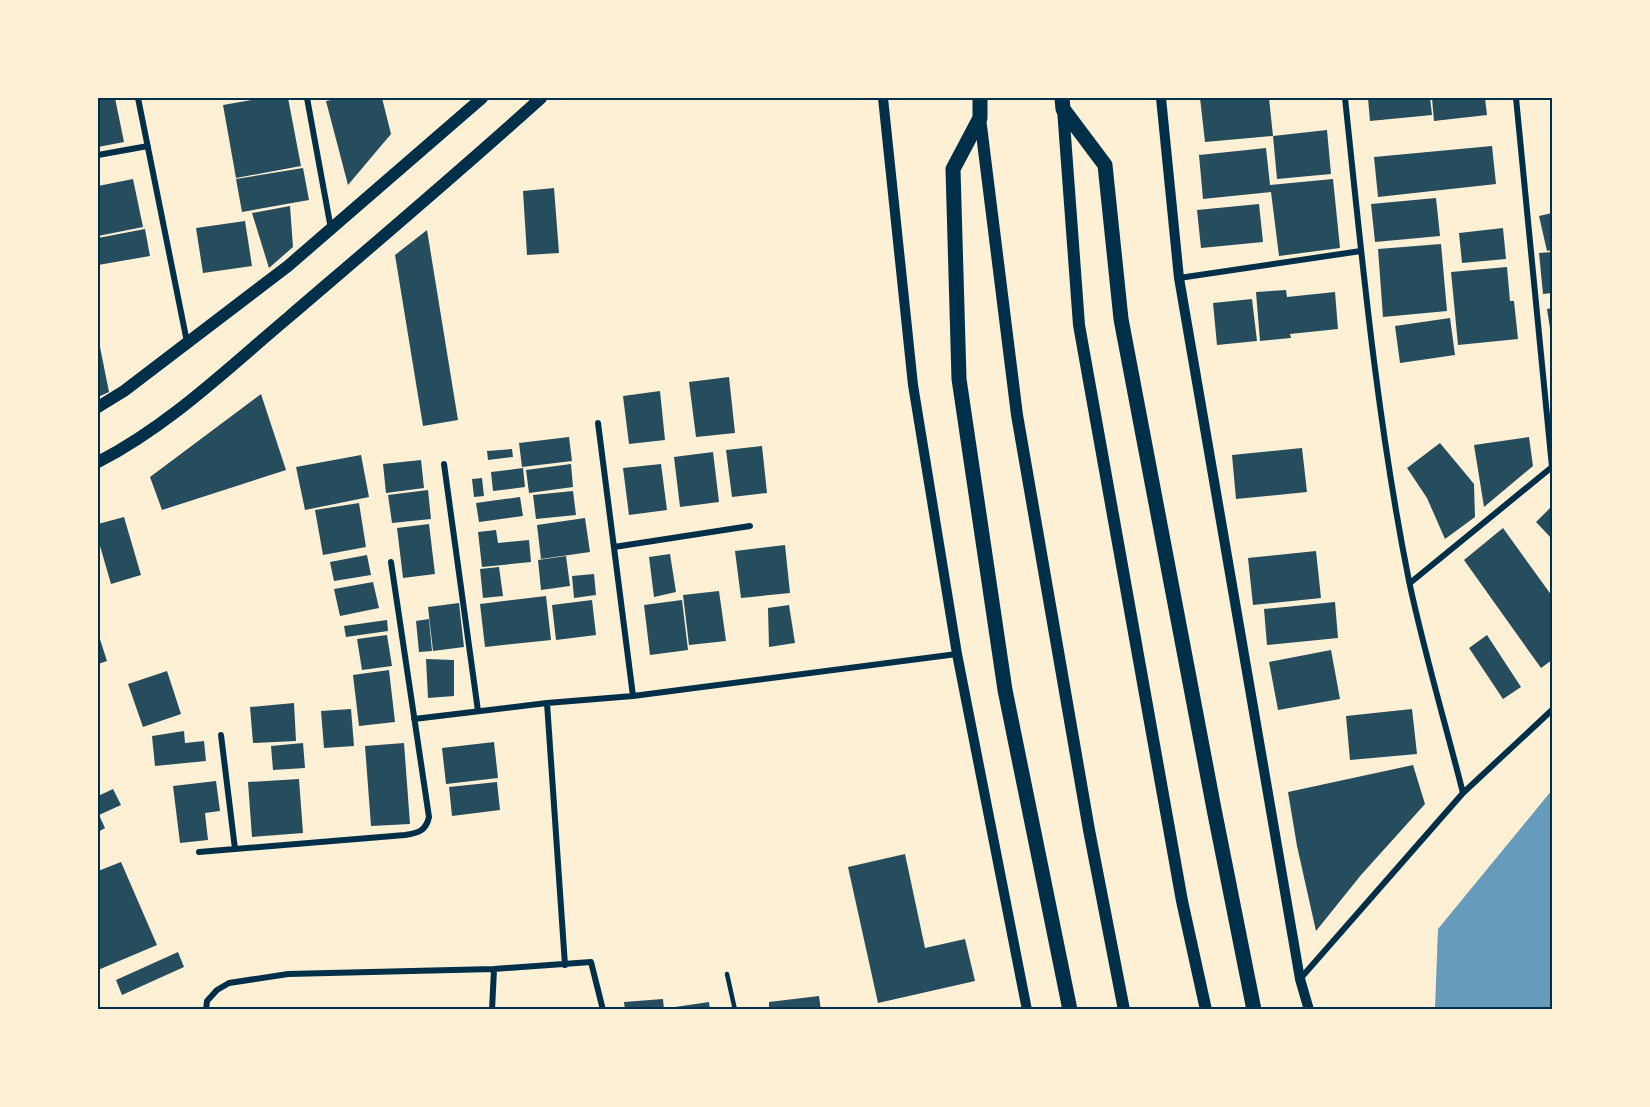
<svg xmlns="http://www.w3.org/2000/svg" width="1650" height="1107" font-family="'Source Sans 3',sans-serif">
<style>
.water{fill:#669bbc}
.building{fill:#264d5e}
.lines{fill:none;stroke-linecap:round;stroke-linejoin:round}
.service{stroke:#003049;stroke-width:4.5}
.minor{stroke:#003049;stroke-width:6}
.tertiary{stroke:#003049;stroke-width:10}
.secondary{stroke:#003049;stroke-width:12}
.primary{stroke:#003049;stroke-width:15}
.neatline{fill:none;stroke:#003049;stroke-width:2}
</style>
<rect width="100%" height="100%" fill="#fdf0d5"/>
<path class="water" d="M1552 790V1009H1435L1438 929Z"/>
<path class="building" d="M98 98H115L124 142 98 147Z
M263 98H288L301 166 236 178 223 105Z
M341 98H382L391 134 348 185 326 101Z
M1200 98H1269L1273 136 1205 142Z
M1368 98H1430L1432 115 1370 121Z
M1432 98H1485L1487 115 1434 121Z
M1327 130 1331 174 1277 179 1273 136Z
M1492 146 1496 184 1378 197 1374 157Z
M1266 148 1270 185 1333 179 1340 248 1279 256 1271 192 1203 199 1199 155Z
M303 168 309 200 242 212 236 179Z
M133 179 143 227 98 236V186Z
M554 188 559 253 527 255 523 191Z
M1436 198 1440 236 1375 242 1371 204Z
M1259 204 1263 242 1201 248 1197 210Z
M290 206 293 247 269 268 252 213Z
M1552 213V250L1547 251 1539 216Z
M245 221 252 266 203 273 196 228Z
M1503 228 1506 259 1462 263 1459 233Z
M145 229 150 256 98 265V238Z
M427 230 458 420 423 426 395 255Z
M1441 244 1447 311 1383 317 1378 249Z
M1552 252V293L1543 294 1539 253Z
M1507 267 1510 301H1514L1518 339 1458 345 1451 272Z
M1286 290 1287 297 1335 292 1338 329 1290 334 1291 338 1260 341 1256 292Z
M1252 299 1257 341 1217 345 1213 303Z
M1552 308V335H1551L1547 309Z
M1450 318 1455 355 1400 363 1395 326Z
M98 337 109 392 98 397Z
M729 377 735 433 696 437 689 382Z
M660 391 665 440 629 444 623 396Z
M261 394 286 470 162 510 150 477Z
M569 437 572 461 522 467 519 443Z
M1529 437 1533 466 1484 507 1474 445Z
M1440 443 1474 484 1475 517 1445 539 1427 498 1407 468Z
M762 446 767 493 732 497 726 450Z
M1302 448 1307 492 1236 499 1232 455Z
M512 449 513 457 488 460 487 451Z
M713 452 719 502 680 507 674 457Z
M361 455 369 497 305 510 296 467Z
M421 460 424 488 386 493 383 464Z
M571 464 573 487 529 493 526 470Z
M661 464 667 510 629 515 623 468Z
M523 468 525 487 493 491 491 472Z
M482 478 484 496 474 497 472 479Z
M428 490 431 519 392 523 388 495Z
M573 491 576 515 536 519 533 495Z
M520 497 523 516 479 522 476 503Z
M359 503 366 547 323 555 315 510Z
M1552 506V539L1536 522Z
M124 517 141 575 111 584 98 539V524Z
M585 518 590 552 541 559 537 525Z
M429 524 435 574 403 578 397 528Z
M1503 528 1552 596V660L1541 668 1464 560Z
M496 530 498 543 529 540 531 562 482 567 478 532Z
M785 545 790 593 741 598 735 551Z
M1316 551 1321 598 1253 605 1248 558Z
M670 554 676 592 654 597 649 557Z
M367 555 371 575 334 581 330 562Z
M566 556 570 586 541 590 538 560Z
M499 567 503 596 483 598 480 569Z
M594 574 596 595 574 598 572 576Z
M373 582 379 608 340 616 334 589Z
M719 591 726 641 689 645 683 595Z
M546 596 551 640 485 647 480 604Z
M592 600 596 635 556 640 552 605Z
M682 600 688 650 650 655 644 605Z
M1335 602 1338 638 1267 645 1264 609Z
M459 603 464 647 433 651 428 607Z
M789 605 795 643 769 647 768 608Z
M429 619 432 651 419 652 416 621Z
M387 620 388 631 346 637 344 626Z
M98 633 107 661 98 664Z
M387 635 392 666 362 670 357 639Z
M1487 635 1521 687 1503 699 1469 648Z
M1331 650 1340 699 1278 710 1269 662Z
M426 659 454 660V696L428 698Z
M389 670 395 722 359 726 353 675Z
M167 671 181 714 143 727 128 684Z
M294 703 296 741 253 743 250 707Z
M351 709 354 746 324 748 321 711Z
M1412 709 1417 754 1350 760 1346 716Z
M184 731 185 743 204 741 206 761 155 766 152 736Z
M494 742 498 778 446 784 442 748Z
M303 743 305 768 273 770 271 746Z
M404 743 410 824 371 826 365 746Z
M1413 765 1425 804 1361 875 1316 931 1297 846 1288 792Z
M299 779 303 833 252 837 248 782Z
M216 781 220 811 205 813 208 840 180 843 173 786Z
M497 782 500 810 452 816 449 787Z
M113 789 121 805 99 815 105 828 98 832V796Z
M905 854 925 948 965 939 975 981 878 1003 848 867Z
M121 862 157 945 98 970V871Z
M178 952 184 967 122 995 116 980Z
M819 996 821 1010H769V1002Z
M663 999 664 1010H625L624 1002Z
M709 1002 710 1010H675V1007Z"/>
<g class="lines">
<path class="service" d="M727 974 735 1010"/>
<path class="minor" d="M138 98 187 342
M307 98 331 229
M1345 98C1362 259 1377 421 1409 581 1424 652 1445 722 1463 793
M1516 98 1552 467
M98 155 148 146
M1179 278 1361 251
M598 423 633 696
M444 464 478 711
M614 547 750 526
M1410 583 1552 467
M547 703 565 965
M414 719 547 703 633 696 957 654
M221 735 235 849
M199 852 405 835C418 833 426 831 429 817L391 562
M1300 979 1463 793 1552 710
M206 1010 207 1001 217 990 229 983 288 974 494 969 591 962 603 1010
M492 1010 494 969"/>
<path class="tertiary" d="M883 98 913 385 957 654 1027 1010
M1161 98 1179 278 1300 979 1309 1010"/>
<path class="secondary" d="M1063 109 1079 325 1182 901 1206 1010
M980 118 1017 415 1089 830 1124 1010
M98 407 124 391 288 266 482 98
M98 462C170 425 228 368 290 316 374 244 459 172 541 98"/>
<path class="primary" d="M980 98V118L953 169 959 379 1005 690 1070 1010
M1062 98 1063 109 1105 165 1121 319 1214 809 1254 1010"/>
</g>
<rect width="1650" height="1107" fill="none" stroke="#fdf0d5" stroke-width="198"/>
<rect x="99" y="99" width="1452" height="909" class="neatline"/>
</svg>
